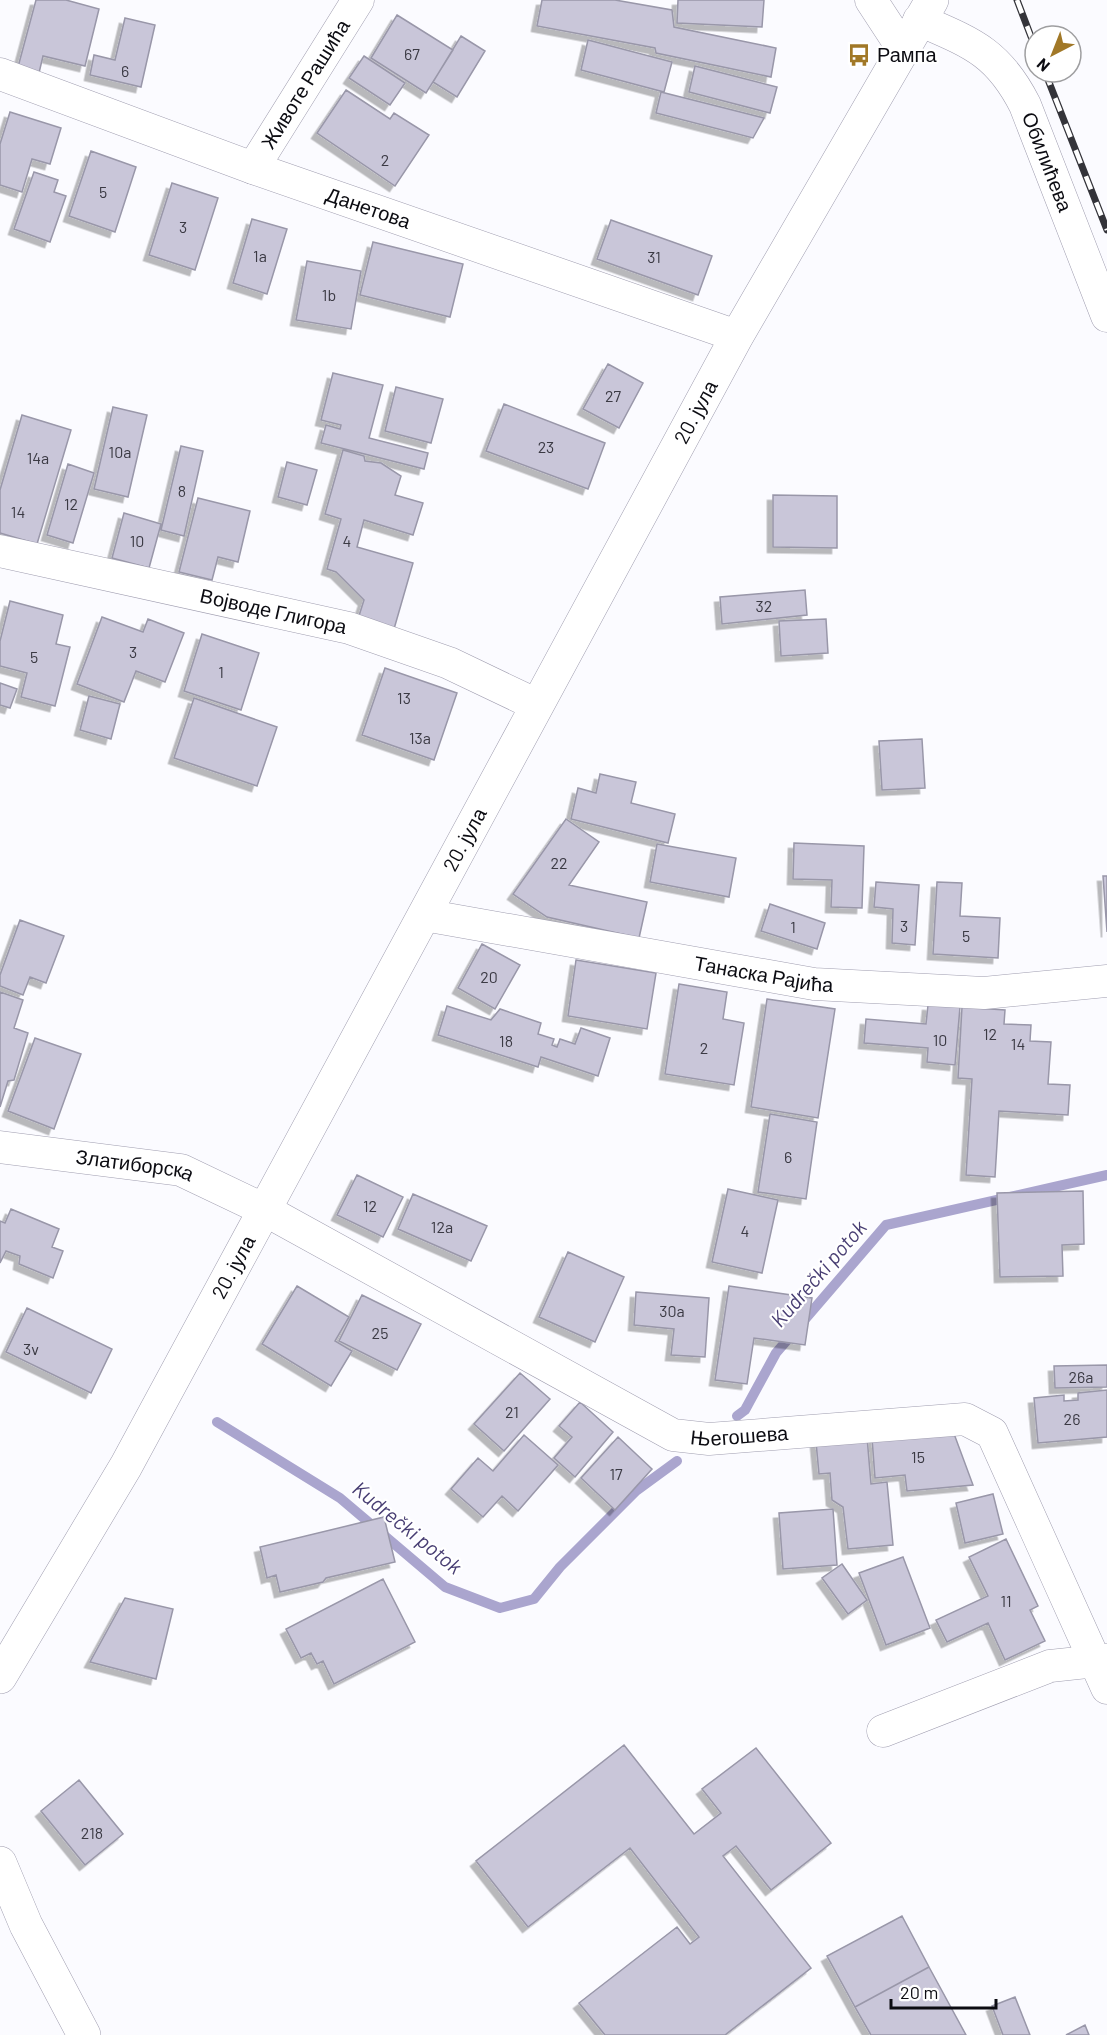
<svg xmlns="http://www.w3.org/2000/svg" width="1107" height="2035" font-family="Barlow,sans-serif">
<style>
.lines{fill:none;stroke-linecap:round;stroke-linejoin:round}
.stream{stroke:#aaa5ce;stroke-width:10}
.building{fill:#c9c6d9;stroke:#9997a9;stroke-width:1.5;filter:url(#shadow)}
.minor-casing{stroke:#a09eb0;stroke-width:33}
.secondary-casing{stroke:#a09eb0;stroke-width:34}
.minor{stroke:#fff;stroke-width:32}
.secondary{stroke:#fff;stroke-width:33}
.rail-casing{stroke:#34343a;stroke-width:7}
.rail{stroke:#fff;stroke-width:4.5;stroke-dasharray:14;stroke-linecap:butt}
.labels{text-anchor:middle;stroke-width:4.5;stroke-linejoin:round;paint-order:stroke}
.number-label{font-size:16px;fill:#3b3a44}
.poi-label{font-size:20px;fill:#0c0c12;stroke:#fff;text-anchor:start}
.street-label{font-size:20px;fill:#0c0c12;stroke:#fff}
.water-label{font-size:21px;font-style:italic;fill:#483e73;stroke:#fff}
</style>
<defs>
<filter id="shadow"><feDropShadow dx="-5.5" dy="5.5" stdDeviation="0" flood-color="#0004"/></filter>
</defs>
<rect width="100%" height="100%" fill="#fbfbff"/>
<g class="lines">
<path class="stream" d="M737 1416 745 1410 776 1353 886 1225 1107 1175
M217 1422 340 1498 445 1587 500 1608 534 1599 560 1567 636 1491 677 1461"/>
</g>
<path class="building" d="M36 0H66L99 9 85 66 43 56 39 73 18 67Z
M542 0H615L672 10 674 27 776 48 771 77 656 53 655 48 537 26Z
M678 0H764L762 27 677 23Z
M397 15 453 50 426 93 371 58Z
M125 18 155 25 141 87 90 75 94 55 115 60Z
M461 36 485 51 457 97 433 82Z
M588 40 672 62 664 92 581 70Z
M364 56 405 83 390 105 349 78Z
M695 66 777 87 770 113 689 92Z
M346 90 390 119 394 113 429 135 395 186 317 133Z
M661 92 764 118 753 138 656 113Z
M10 112 61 128 50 164 32 159 22 192 0 185V144Z
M91 151 136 167 115 232 69 216Z
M34 172 58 180 54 192 66 196 50 242 14 229Z
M172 183 218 198 195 270 149 255Z
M252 219 287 229 267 294 233 283Z
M611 220 712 256 698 295 597 259Z
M373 242 463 264 450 317 360 295Z
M307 261 361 271 351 329 296 320Z
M608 364 643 383 619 428 583 409Z
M333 373 383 385 369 438 428 453 424 469 321 443 326 425 340 429 341 425 321 420Z
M396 387 443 399 431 443 385 431Z
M504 404 605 443 588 489 486 451Z
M113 407 147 415 128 497 94 489Z
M22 415 71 430 37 544 0 533V490Z
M181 446 203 451 184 536 161 530Z
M343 450 364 456 365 461 381 463 401 476 395 495 423 503 413 535 364 520 357 547 413 563 394 629 358 619 364 600 336 572 327 569 341 519 325 514Z
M287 462 317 470 307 505 278 497Z
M68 464 94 473 73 543 47 535Z
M773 495 837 496V548L773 547Z
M198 498 250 511 238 562 218 557 212 580 179 572Z
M124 513 161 524 149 568 112 558Z
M805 590 807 615 722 624 720 597Z
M10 601 63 615 56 644 70 647 55 706 21 697 27 673 0 666V641Z
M102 617 143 632 148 619 184 633 165 682 136 671 124 702 77 684Z
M826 619 828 653 781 656 779 621Z
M202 634 259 653 241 710 184 691Z
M385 668 457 693 434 760 362 735Z
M0 683 17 689 10 708 0 705Z
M89 696 120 704 111 739 80 730Z
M194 698 277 727 257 786 174 758Z
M922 739 925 788 882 790 879 741Z
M600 774 636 782 631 803 675 814 668 843 571 819 578 788 596 793Z
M566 819 599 842 569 885 647 902 639 938 547 917 513 894Z
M794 843 864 846 862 908 831 907 832 880 793 879Z
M657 844 736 858 729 897 650 882Z
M1103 876H1107V932Z
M876 882 919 885 915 945 892 943 893 909 874 907Z
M937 882 962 883 960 916 1000 918 998 958 933 954Z
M770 904 825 923 817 949 761 931Z
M20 920 64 936 46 983 30 977 23 995 0 986V975Z
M482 944 520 965 495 1009 458 988Z
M576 960 656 973 647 1029 568 1016Z
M679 984 727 992 723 1019 744 1023 734 1085 665 1074Z
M0 992 23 1000 14 1028 28 1033 14 1080 8 1081 0 1107Z
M767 999 835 1009 818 1118 751 1107Z
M928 1005 960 1007 955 1065 927 1062 928 1048 864 1043 866 1019 926 1024Z
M447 1006 491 1020 500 1009 541 1023 538 1034 554 1039 552 1045 557 1047 560 1039 575 1044 581 1028 610 1038 598 1076 541 1057 538 1067 438 1035Z
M962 1007 1005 1010 1004 1024 1031 1025 1030 1041 1051 1042 1048 1084 1070 1085 1068 1115 999 1111 995 1177 966 1175 972 1079 958 1078Z
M35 1038 81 1054 54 1129 8 1111Z
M770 1114 817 1122 806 1199 758 1192Z
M357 1175 403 1197 383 1237 337 1215Z
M728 1189 778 1200 762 1273 712 1262Z
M1083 1191 1084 1244 1062 1245 1063 1276 1000 1277 997 1193Z
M413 1194 487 1226 471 1261 398 1229Z
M11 1209 59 1229 52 1247 63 1251 53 1278 19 1264 20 1256 6 1251 0 1263V1221L5 1223Z
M568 1252 624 1277 595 1342 539 1317Z
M297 1286 349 1317 335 1341 352 1351 331 1386 262 1344Z
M729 1286 812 1298 805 1345 754 1338 747 1384 715 1380Z
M636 1292 709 1298 705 1357 671 1355 674 1329 634 1325Z
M362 1295 421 1324 397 1370 339 1341Z
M27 1308 112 1349 91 1393 6 1352Z
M1107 1365V1387L1055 1388 1054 1366Z
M520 1373 550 1399 504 1451 474 1424Z
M1107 1390V1437L1038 1443 1034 1398 1064 1395V1401L1078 1400V1393Z
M580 1402 613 1432 575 1477 554 1458 572 1437 559 1426Z
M953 1431 973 1485 907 1491 905 1475 875 1478 872 1438Z
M524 1435 558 1465 518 1511 502 1496 483 1517 451 1489 478 1458 493 1471Z
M618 1437 652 1469 615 1510 581 1478Z
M867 1437 871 1484 887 1482 893 1545 848 1549 843 1507 832 1500 830 1473 819 1474 816 1442Z
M993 1494 1003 1534 965 1543 956 1503Z
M833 1509 837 1565 783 1569 779 1513Z
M384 1517 395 1562 326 1578 323 1582 280 1592 276 1575 267 1578 260 1547Z
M1006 1539 1038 1606 1030 1610 1045 1641 1005 1660 988 1623 947 1642 936 1620 988 1596 969 1557Z
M903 1557 930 1628 886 1645 859 1573Z
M842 1564 867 1600 848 1614 822 1578Z
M383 1579 415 1642 334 1684 323 1661 317 1664 311 1653 301 1658 286 1629Z
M125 1598 173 1609 156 1679 90 1662Z
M624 1745 694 1834 721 1813 702 1789 756 1748 831 1843 771 1890 736 1846 723 1856 811 1968 725 2035H605L579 2003 677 1927 690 1944 699 1937 630 1848 528 1927 476 1861Z
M79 1780 123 1834 85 1865 41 1811Z
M902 1916 929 1967 855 2007 827 1956Z
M929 1967 966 2035H871L855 2007Z
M1015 1997 1030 2035H1003L992 2006Z
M1085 2025 1089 2035H1066Z"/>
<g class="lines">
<g class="minor-casing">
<g id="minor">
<path d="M871 0 903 49"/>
<path id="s1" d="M919 20C972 43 998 52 1025 105L1107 316"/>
<path id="s2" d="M0 74 253 168 737 336"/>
<path id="s3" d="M253 168 358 0"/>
<path id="s4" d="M0 551 349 628 449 663 537 705"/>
<path id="s5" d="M424 915 814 984 984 993 1107 981"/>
<path id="s6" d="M0 1147 181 1170 263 1209 673 1435 709 1439 965 1419 992 1433 1107 1688"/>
<path d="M883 1731 1050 1666 1107 1660"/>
</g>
</g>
<g class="secondary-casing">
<g id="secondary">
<path id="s7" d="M0 1677 126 1466 737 336 932 0"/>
<path d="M0 1863 26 1925 84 2035"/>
</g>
</g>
<use href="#minor" class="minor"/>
<use href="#secondary" class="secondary"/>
<g class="rail-casing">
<path id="rail" d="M1017 0 1035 47
M1045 72 1107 230"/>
</g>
<use href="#rail" class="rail"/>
</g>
<defs>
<g id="bus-bare" transform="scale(1.8)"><path d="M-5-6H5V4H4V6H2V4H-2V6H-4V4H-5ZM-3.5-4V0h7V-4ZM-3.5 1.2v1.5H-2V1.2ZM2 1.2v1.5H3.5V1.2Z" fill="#a17827" stroke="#fff" stroke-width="2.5" paint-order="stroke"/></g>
</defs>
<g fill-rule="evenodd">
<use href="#bus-bare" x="859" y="55"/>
</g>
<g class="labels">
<g class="number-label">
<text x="412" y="60">67</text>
<text x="125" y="77">6</text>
<text x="385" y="166">2</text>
<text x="103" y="198">5</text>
<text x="183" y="233">3</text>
<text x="260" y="262">1a</text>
<text x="654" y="263">31</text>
<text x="329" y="301">1b</text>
<text x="613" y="402">27</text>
<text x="546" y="453">23</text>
<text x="120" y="458">10a</text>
<text x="38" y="464">14a</text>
<text x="182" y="497">8</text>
<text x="71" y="510">12</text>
<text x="18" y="518">14</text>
<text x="137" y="547">10</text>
<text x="347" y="547">4</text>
<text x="764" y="612">32</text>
<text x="133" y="658">3</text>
<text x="34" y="663">5</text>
<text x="221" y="678">1</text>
<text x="404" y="704">13</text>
<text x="420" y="744">13a</text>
<text x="559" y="869">22</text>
<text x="904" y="932">3</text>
<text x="793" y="933">1</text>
<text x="966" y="942">5</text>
<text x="489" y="983">20</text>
<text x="990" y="1040">12</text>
<text x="940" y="1046">10</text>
<text x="506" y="1047">18</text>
<text x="1018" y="1050">14</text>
<text x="704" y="1054">2</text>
<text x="788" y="1163">6</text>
<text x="370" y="1212">12</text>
<text x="442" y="1233">12a</text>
<text x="745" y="1237">4</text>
<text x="672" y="1317">30a</text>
<text x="380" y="1339">25</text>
<text x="31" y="1355">3v</text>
<text x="1081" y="1383">26a</text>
<text x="512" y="1418">21</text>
<text x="1072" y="1425">26</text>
<text x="918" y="1463">15</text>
<text x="616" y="1480">17</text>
<text x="1006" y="1607">11</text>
<text x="92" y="1839">218</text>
</g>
<g class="poi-label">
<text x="877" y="62">Рампа</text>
</g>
<g class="street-label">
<text dy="7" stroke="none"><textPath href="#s3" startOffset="99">Животе Рашића</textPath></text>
<text dy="7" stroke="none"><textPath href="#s1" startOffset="201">Обилићева</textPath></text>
<text dy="7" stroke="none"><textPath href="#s2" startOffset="392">Данетова</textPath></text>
<text dy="7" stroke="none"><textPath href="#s7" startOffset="1444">20. јула</textPath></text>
<text dy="7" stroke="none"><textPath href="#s4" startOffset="280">Војводе Глигора</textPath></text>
<text dy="7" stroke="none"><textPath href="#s7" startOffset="958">20. јула</textPath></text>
<text dy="7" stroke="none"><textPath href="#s5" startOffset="345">Танаска Рајића</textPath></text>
<text dy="7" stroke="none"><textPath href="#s6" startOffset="136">Златиборска</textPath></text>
<text dy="7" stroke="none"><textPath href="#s7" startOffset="472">20. јула</textPath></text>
<text dy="7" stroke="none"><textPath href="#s6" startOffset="808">Његошева</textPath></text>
</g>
<g class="water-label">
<text transform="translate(819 1274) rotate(-49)" y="7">Kudrečki potok</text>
<text transform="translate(407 1528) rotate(39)" y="7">Kudrečki potok</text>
</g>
</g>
<g transform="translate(1053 54) rotate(222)"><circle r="28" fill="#ffffff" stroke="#9e9ea0" stroke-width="1.5"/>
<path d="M0-4.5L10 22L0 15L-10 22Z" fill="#a17827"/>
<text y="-9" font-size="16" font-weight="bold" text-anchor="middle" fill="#0c0c12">N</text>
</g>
<path d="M891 1999v9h105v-9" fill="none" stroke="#0c0c12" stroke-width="3"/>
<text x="900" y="1999" font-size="18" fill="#0c0c12" stroke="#ffffff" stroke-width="4.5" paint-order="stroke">20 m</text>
</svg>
